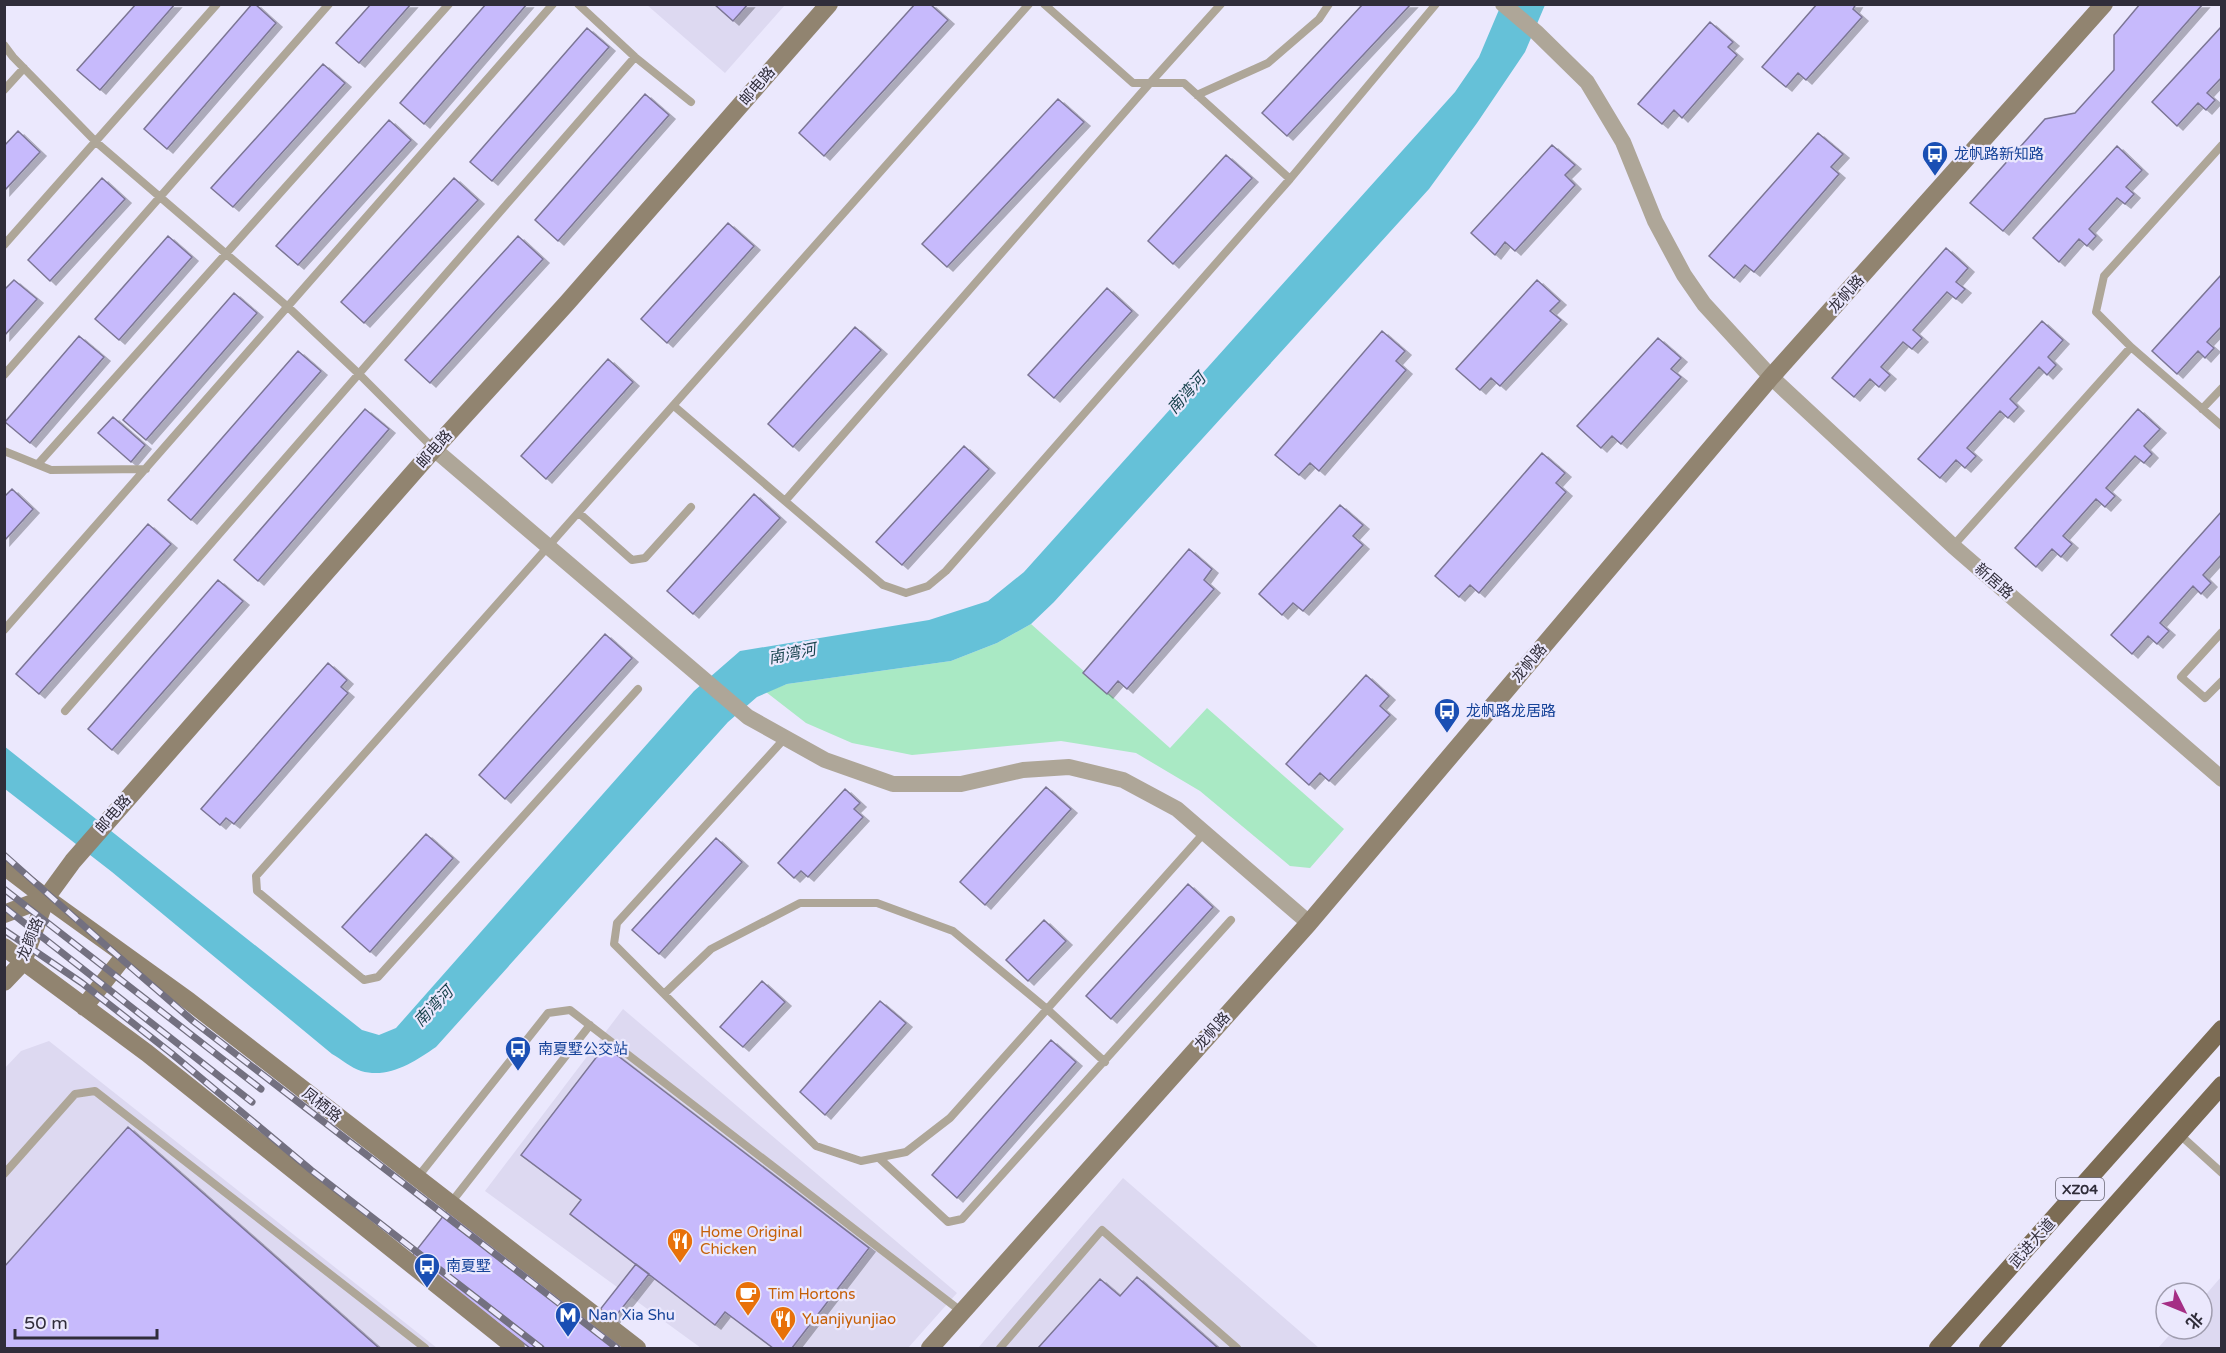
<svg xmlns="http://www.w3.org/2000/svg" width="2226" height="1353" font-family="'Varela Round','Noto Sans SC',sans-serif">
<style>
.built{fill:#ddd9f1}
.green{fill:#a9e9c4}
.water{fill:#65c1d8}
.building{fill:#c7bafc;stroke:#7c7695;stroke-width:1.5;filter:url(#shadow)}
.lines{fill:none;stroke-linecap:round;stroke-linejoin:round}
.lane{stroke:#aea698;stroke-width:8}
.street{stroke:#aea698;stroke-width:16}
.secondary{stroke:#918470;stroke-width:18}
.primary{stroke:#7c6c54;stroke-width:18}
.rail-casing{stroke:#737080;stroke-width:7}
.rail{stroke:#ebe8fd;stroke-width:4.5;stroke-dasharray:14;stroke-linecap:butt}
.labels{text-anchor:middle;stroke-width:4.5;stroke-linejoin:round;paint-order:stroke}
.shield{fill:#ebe8fd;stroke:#686574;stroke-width:1.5}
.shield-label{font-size:14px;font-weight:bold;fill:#302d3a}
.street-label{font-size:15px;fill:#302d3a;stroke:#ebe8fd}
.transit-label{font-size:15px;fill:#164399;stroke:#ebe8fd;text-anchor:start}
.food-label{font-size:15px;fill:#c56008;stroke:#ebe8fd;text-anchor:start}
.water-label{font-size:16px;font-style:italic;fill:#18434d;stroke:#ebe8fd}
</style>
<defs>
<filter id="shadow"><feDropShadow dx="6" dy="4" stdDeviation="0" flood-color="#0004"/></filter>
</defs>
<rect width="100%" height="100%" fill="#ebe8fd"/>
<path class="built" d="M647 5H785L725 73Z
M623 1009 957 1293 908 1348H701L485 1191Z
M49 1041 437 1348H5L4 1069 21 1051Z
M1123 1178 1319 1348H978Z
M2221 1277V1348H2158L2175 1329H2202V1299Z"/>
<path class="green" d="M1031 624 1170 748 1207 708 1344 829 1310 868 1290 866 1200 791 1136 753 1061 741 912 755 852 743 806 723 766 692 787 684 951 661 997 643Z"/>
<path class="water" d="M1501 5H1545L1525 52 1477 123 1429 189 1054 602 1031 624 997 643 951 661 787 684 757 697 728 722 436 1047C414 1062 389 1079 361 1071 351 1068 341 1059 332 1054L112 872 5 789 4 746 362 1030 379 1035 396 1028 694 691 740 651 929 620 988 601 1024 572 1455 92 1479 57Z"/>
<path class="building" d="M136 4H175L100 90 77 70Z
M252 4H255L276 23 167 149 144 129Z
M371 4H411L359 63 336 43Z
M486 4H527L424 124 400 103Z
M714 4H748L733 21Z
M915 4H930L948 20 824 156 799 133Z
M1363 4H1411L1287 136 1262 113Z
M1817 4H1856L1853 9 1862 17 1806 80 1798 73 1786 87 1762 67Z
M2140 4H2203L2003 231 1970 203 2045 119 2075 113 2114 70V35Z
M1710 22 1733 42 1728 47 1737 55 1682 118 1674 110 1662 124 1638 104Z
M2222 26V77L2207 93 2215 100 2206 110 2198 103 2177 126 2152 102Z
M587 28 609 47 492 181 470 162Z
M323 64 345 83 233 207 211 188Z
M645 94 669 115 558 241 535 220Z
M1058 99 1084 122 947 267 922 244Z
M389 120 411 140 298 265 276 246Z
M18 131 40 152 4 191V146Z
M1818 133 1843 154 1831 167 1839 174 1754 272 1745 265 1734 278 1709 256Z
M1552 145 1575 165 1565 175 1575 185 1515 251 1505 242 1495 255 1471 233Z
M2117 146 2142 170 2126 187 2134 194 2125 204 2117 198 2089 229 2096 236 2087 246 2079 239 2059 262 2033 238Z
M1226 155 1252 178 1173 264 1148 241Z
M102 178 125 199 50 281 28 260Z
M454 178 478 200 364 323 341 302Z
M728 223 754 246 667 343 641 319Z
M168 236 192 257 119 340 95 319Z
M518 236 543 259 430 383 405 360Z
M1946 248 1968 268 1956 282 1965 289 1956 299 1947 292 1913 330 1922 338 1912 349 1903 342 1881 367 1890 375 1879 387 1870 379 1854 397 1832 378Z
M2222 274V326L2207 342 2214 348 2205 358 2198 351 2177 374 2152 351Z
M14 280 37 299 4 336V290Z
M1537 280 1560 301 1550 311 1561 320 1500 386 1491 378 1480 390 1456 369Z
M1107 288 1132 311 1054 398 1028 375Z
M234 293 257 313 146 440 123 420Z
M2042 321 2063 340 2048 357 2056 365 2047 375 2039 367 2010 399 2018 407 2008 418 2000 411 1967 448 1976 456 1965 468 1956 460 1940 478 1918 459Z
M855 327 881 350 793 447 768 424Z
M1382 331 1405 351 1396 361 1406 370 1319 471 1310 463 1299 475 1275 455Z
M79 336 104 357 30 443 5 422Z
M1658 338 1681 358 1671 369 1681 377 1621 444 1612 436 1601 448 1577 426Z
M298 351 321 371 191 520 168 500Z
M608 359 633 382 546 479 521 456Z
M365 409 389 429 258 581 234 560Z
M2138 409 2160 429 2144 446 2152 454 2144 463 2135 456 2106 488 2115 496 2105 507 2096 499 2063 536 2072 544 2061 557 2052 549 2036 567 2015 548Z
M113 417 145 445 131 462 98 433Z
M964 446 989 469 902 565 876 542Z
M1542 453 1565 473 1556 483 1566 492 1479 593 1470 585 1459 597 1435 576Z
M12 489 33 509 4 541V497Z
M754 494 780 518 693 614 667 591Z
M1340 505 1363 525 1353 536 1363 545 1303 611 1293 603 1282 615 1259 594Z
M2222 511V554L2203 575 2211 583 2201 594 2193 586 2160 623 2169 631 2157 644 2148 636 2132 654 2111 635Z
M148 524 171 544 39 694 16 674Z
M1189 549 1212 569 1204 580 1214 589 1127 689 1118 681 1107 694 1083 673Z
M218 580 243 601 112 750 88 729Z
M605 634 632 658 505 799 479 775Z
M328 663 347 680 341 687 348 693 234 824 226 818 220 825 201 809Z
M1366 675 1389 696 1380 706 1390 715 1329 781 1320 773 1309 785 1286 764Z
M1046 787 1071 809 985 905 960 882Z
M845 789 860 803 854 809 863 817 808 877 801 871 794 878 778 863Z
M426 834 453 858 370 952 342 927Z
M716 838 742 862 659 954 632 930Z
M1188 884 1213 907 1111 1019 1086 996Z
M1044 920 1066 941 1028 981 1006 960Z
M762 981 785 1002 743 1047 720 1027Z
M880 1001 906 1023 825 1115 800 1092Z
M1051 1040 1076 1062 957 1198 932 1175Z
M605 1046 869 1248 792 1348H773L725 1312 715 1325 570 1214 581 1200 521 1155Z
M128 1127 379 1348H4V1267Z
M448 1210 626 1348H530L411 1257Z
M636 1264 649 1274 604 1331 591 1321Z
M1137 1277 1218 1348H1038L1100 1279 1120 1296Z"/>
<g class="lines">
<path class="lane" d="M578 4 635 57 691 102
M1044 4 1133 83H1184L1290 179
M4 45 13 57 96 142 288 307 359 374 434 449
M4 90 24 68
M1197 95 1268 63 1319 19 1329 4
M2222 145 2104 276 2096 312 2131 347 2222 426
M4 245 217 4
M4 375 329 4
M674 406 883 585 906 593 928 586 946 571 1290 179 1436 4
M2202 409 2222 388
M4 451 51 470 146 469
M38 464 449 4
M785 501 1150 83 1221 4
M579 513 632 560 645 558 691 507
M1953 546 2131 347
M4 630 553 4
M2222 632 2181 677 2205 698 2222 681
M638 689 378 977 364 980 257 891 256 876 1029 4
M65 711 635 57
M785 738 617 923 614 944 816 1146 861 1161 906 1152 950 1118 1204 833
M664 994 711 949 800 903H877L953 931 1047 1009 1105 1062
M2179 1134 2222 1173
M879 1158 948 1222 962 1219 1231 920
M4 1174 75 1094 95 1091 425 1348
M417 1178 548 1013 570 1010 962 1312
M450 1204 590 1025
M1000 1348 1102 1230 1237 1348"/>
<path class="street" d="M1503 4 1536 32 1587 82 1623 142 1655 221 1684 275 1704 304 1771 377 1953 546 2222 779
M434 449 748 717 825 760 893 784H961L1023 770 1069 767 1123 780 1177 809 1309 923"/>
<path class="secondary" d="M4 866 46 898 189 1001 637 1348
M4 914 46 898
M4 947 147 1053 516 1348
M4 982 23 962 46 898 73 861 434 449 567 303 829 4
M84 1007 125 955
M930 1348 1309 923 1771 377 2104 4"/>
<path class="primary" d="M1938 1348 2222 1029
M1988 1348 2222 1085"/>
<g class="rail-casing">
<path id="rail" d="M4 855 111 950 193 1021 617 1348
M4 889 261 1089
M4 907 252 1102
M4 930 82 983 171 1053 311 1170 541 1348"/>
</g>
<use href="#rail" class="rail"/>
</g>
<defs>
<g id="bus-pin" transform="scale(1.35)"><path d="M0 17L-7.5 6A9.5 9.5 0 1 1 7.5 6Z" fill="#1a4fb4" stroke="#ebe8fd"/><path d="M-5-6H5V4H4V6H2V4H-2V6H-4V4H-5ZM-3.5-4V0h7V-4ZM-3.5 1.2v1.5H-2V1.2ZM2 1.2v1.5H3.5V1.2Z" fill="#fff"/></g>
<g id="restaurant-pin" transform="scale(1.35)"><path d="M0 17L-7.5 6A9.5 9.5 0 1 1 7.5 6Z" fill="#e8710a" stroke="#ebe8fd"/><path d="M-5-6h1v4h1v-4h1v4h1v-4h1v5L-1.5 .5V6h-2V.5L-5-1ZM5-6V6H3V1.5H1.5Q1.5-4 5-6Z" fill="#fff"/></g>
<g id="cafe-pin" transform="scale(1.35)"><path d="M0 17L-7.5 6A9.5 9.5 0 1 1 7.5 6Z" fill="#e8710a" stroke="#ebe8fd"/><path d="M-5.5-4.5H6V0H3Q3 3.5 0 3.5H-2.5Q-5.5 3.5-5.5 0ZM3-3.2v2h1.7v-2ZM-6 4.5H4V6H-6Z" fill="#fff"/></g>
<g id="metro-pin" transform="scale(1.35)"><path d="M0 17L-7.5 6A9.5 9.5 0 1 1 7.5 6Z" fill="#1a4fb4" stroke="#ebe8fd"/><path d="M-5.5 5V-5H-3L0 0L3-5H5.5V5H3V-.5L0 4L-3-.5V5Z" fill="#fff"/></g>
</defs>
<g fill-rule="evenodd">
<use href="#bus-pin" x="1935" y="154"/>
<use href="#bus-pin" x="1447" y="711"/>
<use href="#bus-pin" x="518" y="1049"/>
<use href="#restaurant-pin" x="680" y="1241"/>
<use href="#bus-pin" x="427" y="1266"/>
<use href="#cafe-pin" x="748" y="1294"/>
<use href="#metro-pin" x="568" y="1315"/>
<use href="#restaurant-pin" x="783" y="1319"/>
</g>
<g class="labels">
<rect class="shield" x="2056" y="1178" width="48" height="22" rx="4.5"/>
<g class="shield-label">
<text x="2080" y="1194">XZ04</text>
</g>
<g class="street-label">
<text transform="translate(757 86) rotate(-49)" y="5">邮电路</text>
<text transform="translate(1846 294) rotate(-48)" y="5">龙帆路</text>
<text transform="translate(434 449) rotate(-48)" y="5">邮电路</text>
<text transform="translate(1994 581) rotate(41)" y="5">新居路</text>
<text transform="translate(1529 663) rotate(-50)" y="5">龙帆路</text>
<text transform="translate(113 814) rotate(-49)" y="5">邮电路</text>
<text transform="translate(30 939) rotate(-68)" y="5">龙颜路</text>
<text transform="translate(1212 1031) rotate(-48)" y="5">龙帆路</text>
<text transform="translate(322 1105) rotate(38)" y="5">凤栖路</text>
<text transform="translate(2032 1243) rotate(-48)" y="5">武进大道</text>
</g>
<g class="transit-label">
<text x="1954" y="159">龙帆路新知路</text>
<text x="1466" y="716">龙帆路龙居路</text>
<text x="538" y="1054">南夏墅公交站</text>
<text x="446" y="1271">南夏墅</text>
<text x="588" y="1320">Nan Xia Shu</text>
</g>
<g class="food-label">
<text x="700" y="1237">Home Original<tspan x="700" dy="17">Chicken</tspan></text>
<text x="768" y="1299">Tim Hortons</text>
<text x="802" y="1324">Yuanjiyunjiao</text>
</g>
<g class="water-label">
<text transform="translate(1186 393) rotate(-48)" y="6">南湾河</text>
<text transform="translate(792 653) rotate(-11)" y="6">南湾河</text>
<text transform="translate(433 1006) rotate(-46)" y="6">南湾河</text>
</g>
</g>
<rect width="2226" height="1353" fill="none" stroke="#302d3a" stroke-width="12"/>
<g transform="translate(2184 1311) rotate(133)"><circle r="28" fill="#ebe8fd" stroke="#a09daf" stroke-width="1.5"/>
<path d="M0-4.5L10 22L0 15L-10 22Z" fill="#a52e85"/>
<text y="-9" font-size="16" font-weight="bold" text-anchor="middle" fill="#302d3a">北</text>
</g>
<path d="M15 1329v9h142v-9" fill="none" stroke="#302d3a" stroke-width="3"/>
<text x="24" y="1329" font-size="18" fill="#302d3a" stroke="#ebe8fd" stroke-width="4.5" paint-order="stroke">50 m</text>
</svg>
